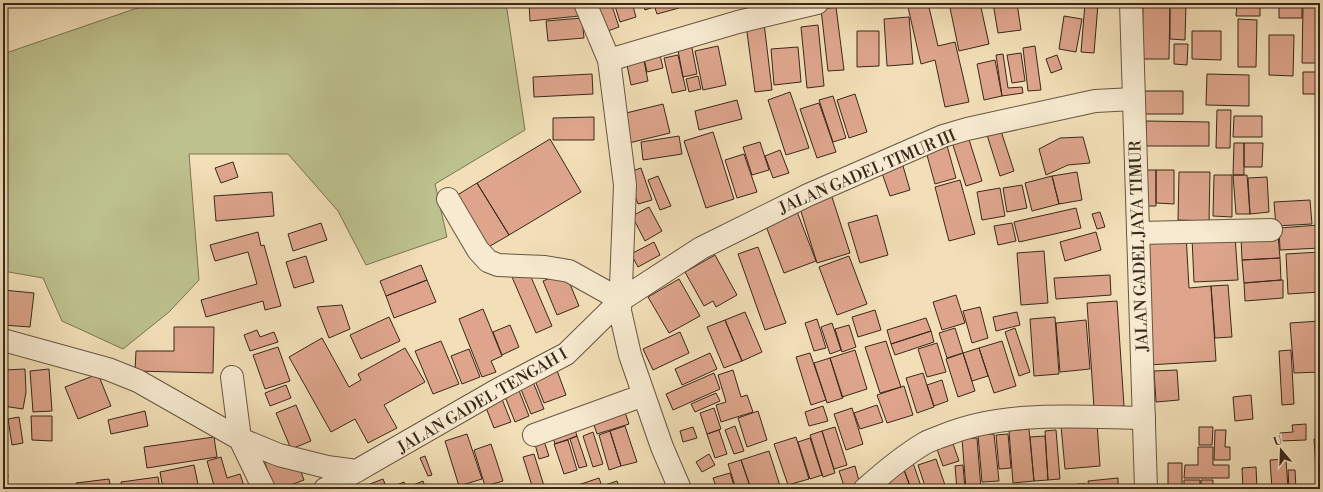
<svg xmlns="http://www.w3.org/2000/svg" width="1323" height="492" font-family="'Libre Bodoni',serif">
<style>
.green{fill:#bdc18d;stroke:#7b7454}
.building{fill:#dea58c;stroke:#39281b}
.lines{fill:none;stroke-linecap:round;stroke-linejoin:round}
.minor-casing{stroke:#675642;stroke-width:24}
.tertiary-casing{stroke:#675642;stroke-width:24}
.minor{stroke:#f7ead0;stroke-width:22}
.tertiary{stroke:#f7ead0;stroke-width:22}
.labels{text-anchor:middle;stroke-width:3.5;stroke-linejoin:round;paint-order:stroke}
.street-label{font-size:16px;fill:#39281b;stroke:#f7ead0}
</style>
<rect width="100%" height="100%" fill="#f2dfb7"/>
<filter id="stains"><feTurbulence type="fractalNoise" baseFrequency=".005" numOctaves="4"/><feColorMatrix values="0 0 0 0 .2 0 0 0 0 .09 0 0 0 0 .02 0 0 0 .5 -.17"/></filter>
<radialGradient id="worn" r=".72"><stop offset=".6" stop-color="#630" stop-opacity="0"/><stop offset="1" stop-color="#630" stop-opacity=".3"/></radialGradient>
<path class="green" d="M152 3H506L525 130 435 184 447 237 366 265 338 211 288 154H189L199 280 169 312 123 349 62 321 43 278 3 271V54Z"/>
<path class="building" d="M3 3H21L3 8Z
M529 3H578L579 16 530 21Z
M592 3H611L619 27 602 33Z
M614 3H632L636 17 620 22Z
M643 3H663V4L645 10Z
M664 3H677L679 8 657 14 655 8 664 5Z
M679 3H693L680 7Z
M907 3H928L938 46 955 42 969 102 945 107 935 60 921 64Z
M949 3H980L989 44 959 51Z
M993 3H1017L1021 30 998 33Z
M1085 3 1098 4 1094 53 1081 52Z
M1143 3H1170L1169 59H1142Z
M1170 3H1186L1185 40 1170 39Z
M1237 3H1260V16H1236Z
M1279 3H1302V18H1279Z
M1303 6H1320V63H1302Z
M836 7 844 70 828 71 821 9Z
M1064 16 1082 19 1076 52 1059 49Z
M909 17 913 64 887 66 884 19Z
M582 18 584 38 548 41 546 21Z
M1238 19 1257 20 1256 67H1238Z
M764 23 772 90 755 92 746 25Z
M818 25 824 86 807 88 801 27Z
M857 31H879V66L857 67Z
M1192 31H1221V60L1192 59Z
M1269 35H1294L1293 76 1269 75Z
M691 43 697 74 683 77 677 45Z
M1174 44H1188L1187 65 1174 64Z
M718 46 726 85 703 90 695 51Z
M1035 46 1041 90 1028 91 1023 48Z
M798 47 801 82 774 85 771 49Z
M659 51 663 68 647 72 643 54Z
M1021 53 1025 81 1012 83 1007 55Z
M1003 54 1008 88 1022 87 1023 93 1002 96 996 55Z
M678 55 686 90 672 93 664 58Z
M1057 55 1062 69 1051 73 1046 59Z
M643 56 648 81 631 85 626 60Z
M995 60 1002 96 984 100 977 64Z
M1303 72H1320V94H1303Z
M592 74 593 94 534 97 533 77Z
M1207 74 1249 75V106L1206 105Z
M698 76 701 89 689 92 686 79Z
M1141 91H1183V114H1141Z
M790 92 809 148 786 155 768 100Z
M855 94 867 132 849 138 837 100Z
M833 96 846 138 833 142 819 100Z
M737 100 742 119 699 130 695 111Z
M819 103 836 152 817 158 800 109Z
M663 104 670 133 629 143 622 114Z
M1217 110H1231L1230 148H1216Z
M1234 116H1262V137H1233Z
M594 117V140H553V118Z
M1146 121 1209 122V146H1146Z
M1001 131 1014 171 1000 176 987 135Z
M713 132 734 199 706 208 684 141Z
M967 133 982 181 966 186 951 139Z
M679 136 682 154 643 160 641 142Z
M1083 137 1090 163 1068 165 1046 175 1039 149 1060 138Z
M550 139 581 192 509 235 477 183Z
M760 142 769 170 752 175 743 147Z
M946 142 956 178 935 184 925 148Z
M1234 143H1244V175H1233Z
M1244 143H1263L1262 167H1244Z
M780 150 789 173 773 178 765 156Z
M744 154 757 192 737 198 725 160Z
M233 162 238 177 221 183 215 168Z
M903 166 910 190 890 196 882 173Z
M641 168 652 200 638 204 627 173Z
M1139 170H1156V206H1139Z
M1156 170H1174V204L1156 203Z
M1077 172 1082 200 1059 204 1052 176Z
M1179 172H1210L1209 221 1178 220Z
M1214 175H1232V217L1213 216Z
M1233 175H1247L1250 214H1236Z
M658 176 671 206 660 210 648 180Z
M1052 176 1059 204 1032 211 1025 183Z
M1267 177 1269 212 1250 214 1248 178Z
M960 180 975 234 949 241 935 187Z
M477 183 509 235 485 249 454 197Z
M1022 185 1027 208 1007 212 1003 188Z
M1000 188 1005 216 982 220 977 192Z
M272 192 274 216 216 221 214 196Z
M831 194 850 253 817 263 799 205Z
M1310 200 1312 224 1276 226 1274 202Z
M649 207 662 231 645 241 632 216Z
M1076 208 1081 228 1019 242 1014 222Z
M796 209 816 261 784 273 764 221Z
M1100 212 1105 227 1097 229 1092 214Z
M877 215 888 255 860 263 848 223Z
M321 223 327 240 293 251 288 234Z
M1012 223 1016 241 998 245 994 226Z
M1319 225 1320 248 1280 250 1279 228Z
M258 232 261 246 264 245 281 306 265 310 263 301 206 317 201 300 257 284 248 252 215 261 210 245Z
M1096 232 1101 250 1065 261 1060 242Z
M1186 234 1189 288 1211 286 1216 361 1148 365 1139 237Z
M1235 235 1238 280 1194 282 1192 238Z
M1278 235 1280 258 1242 260 1241 237Z
M654 242 660 255 638 267 631 254Z
M758 247 786 323 765 330 738 254Z
M1044 251 1048 303 1021 305 1017 253Z
M1320 252V292L1288 294 1286 254Z
M715 255 737 295 716 307 713 301 704 306 685 272Z
M306 256 314 282 294 288 286 262Z
M849 256 867 304 837 315 819 267Z
M1280 258 1281 280 1244 283 1242 260Z
M421 265 427 280 386 296 380 281Z
M528 270 552 326 536 333 512 277Z
M565 272 579 306 557 315 543 281Z
M1110 275 1111 295 1056 299 1054 278Z
M679 279 700 316 669 333 648 297Z
M427 280 436 302 394 318 386 296Z
M1281 280H1283V298L1245 301 1244 283Z
M1228 285 1232 337 1215 338 1211 286Z
M3 290 34 293 30 327 3 325Z
M956 295 965 323 942 330 933 302Z
M1117 301 1124 406 1094 408 1087 303Z
M342 305 350 329 329 338 317 307Z
M980 307 988 338 972 343 963 311Z
M483 309 502 356 491 361 496 372 482 377 459 319Z
M875 310 881 330 858 337 852 317Z
M745 312 762 352 742 361 725 320Z
M1017 312 1020 325 996 331 993 317Z
M389 317 400 341 361 359 350 335Z
M1055 317 1059 374 1034 376 1030 319Z
M926 318 931 331 891 344 887 330Z
M817 319 826 348 814 351 805 323Z
M725 320 742 361 724 368 707 327Z
M1086 320 1090 369 1060 372 1056 323Z
M1320 321V372L1294 373 1290 323Z
M832 323 841 350 830 354 821 327Z
M510 325 519 347 502 355 493 332Z
M849 325 856 347 842 352 835 329Z
M174 327H214L213 373 135 371 136 351H174Z
M955 328 963 353 947 358 939 333Z
M1015 328 1030 372 1019 376 1005 332Z
M257 330 260 337 274 332 278 342 250 351 244 335Z
M931 331 934 342 895 355 891 344Z
M680 332 689 353 653 370 643 349Z
M322 338 349 387 361 380 358 374 405 348 425 382 384 405 397 428 368 443 355 419 331 432 289 357Z
M441 341 459 384 433 394 415 351Z
M886 341 901 387 880 393 865 347Z
M1002 341 1016 386 994 393 979 348Z
M937 343 946 372 927 377 918 349Z
M278 347 290 381 265 389 253 355Z
M979 348 988 376 972 381 963 353Z
M469 349 480 377 462 384 451 356Z
M855 350 867 389 842 397 830 358Z
M1291 350 1294 404 1282 405 1279 351Z
M710 353 717 369 682 385 675 369Z
M810 353 826 400 811 405 796 357Z
M963 353 975 391 958 397 946 359Z
M830 358 843 398 827 403 814 363Z
M555 365 566 395 544 403 532 373Z
M25 369 26 392 23 409 3 406V370Z
M49 369 52 411 33 412 30 371Z
M733 370 741 397 747 395 753 412 721 422 716 405 726 402 718 375Z
M1177 370 1179 400 1156 402 1154 371Z
M714 373 720 389 673 410 666 394Z
M923 373 934 407 917 413 906 378Z
M98 374 111 406 78 419 65 387Z
M531 377 544 409 531 414 518 382Z
M942 380 948 401 934 406 927 385Z
M516 383 529 416 515 422 502 389Z
M286 385 291 398 270 406 265 393Z
M904 386 913 415 887 423 877 395Z
M716 393 720 401 695 412 691 404Z
M500 394 511 422 494 428 483 400Z
M1251 395 1253 419 1235 421 1233 397Z
M296 405 311 441 291 449 276 413Z
M877 405 883 422 860 429 854 413Z
M823 406 828 421 809 426 805 412Z
M714 408 721 429 707 434 700 413Z
M852 408 863 444 846 450 834 414Z
M145 411 148 426 111 434 108 420Z
M758 411 767 440 747 447 738 418Z
M625 412 629 424 597 434 593 422Z
M3 414H6L3 431Z
M31 416H52V441L32 440Z
M19 417 23 443 12 445 8 419Z
M1097 423 1100 466 1065 469 1061 426Z
M573 424 577 436 555 444 551 431Z
M1306 424V440L1280 441V433L1293 432 1292 425Z
M625 426 637 462 621 466 610 431Z
M735 426 744 451 734 454 725 430Z
M693 427 697 438 683 442 680 431Z
M835 427 847 465 834 469 822 431Z
M1199 427H1213L1212 445H1199Z
M1029 429 1034 481 1013 483 1009 431Z
M719 430 727 454 715 458 707 434Z
M1056 430 1060 479 1048 480 1045 431Z
M1215 430H1226L1225 447H1230V460H1214Z
M610 431 621 466 609 470 599 435Z
M822 431 835 473 823 477 810 435Z
M593 432 603 464 593 467 583 436Z
M467 434 482 479 459 486 445 441Z
M994 434 999 481 982 482 978 435Z
M1008 434 1011 468 999 469 996 435Z
M950 435 959 461 943 466 934 441Z
M577 436 587 466 579 468 570 439Z
M1045 436 1048 480 1034 481 1030 437Z
M214 437 217 457 147 468 144 447Z
M796 437 809 479 788 485 774 444Z
M810 438 822 475 810 479 798 442Z
M977 438 981 489H966L962 439Z
M1320 438V487H1317L1314 439Z
M568 440 577 470 564 474 554 444Z
M544 441 549 456 539 459 535 444Z
M491 444 503 481 485 486 474 450Z
M1198 447H1213V465H1229V478H1184L1185 465H1198Z
M3 449 8 477 3 478Z
M769 451 781 489H751L741 460Z
M534 454 545 489H533L523 457Z
M709 454 715 465 702 472 696 462Z
M425 456 432 475 428 476 420 458Z
M221 457 227 478 240 474 245 489H215L207 461Z
M263 457 297 461 304 480 280 489H274Z
M936 459 945 485 933 489H926L918 465Z
M1286 459 1288 489H1272L1270 460Z
M741 460 751 489H736L728 464Z
M913 463 922 489H911L903 467Z
M1168 463H1182V489H1168Z
M194 465 199 489H163L160 472Z
M963 465 965 489H957L955 466Z
M855 466 860 485 845 489 839 471Z
M903 467 911 489H892L886 472Z
M1256 467 1257 489H1243L1242 468Z
M1288 470H1295L1296 489H1289Z
M730 473 735 489H717L713 478Z
M158 477 160 489H122L121 482Z
M599 478 603 489H572V487Z
M1118 478V488L1089 489 1088 481Z
M109 479 111 489H77L76 483Z
M383 479 387 489H372L370 484Z
M1184 480H1200V489H1184Z
M1201 480H1213V489H1201Z
M6 481 7 489H3V482Z
M423 481 426 489H412L411 486Z
M617 481 620 489H604L602 486Z
M404 482 407 489H395L394 486Z
M1077 484H1086V489H1077Z
M1002 485 1003 489H989Z
M1215 488H1230V489H1215Z"/>
<g class="lines">
<g class="minor-casing">
<path id="minor" d="M585 3 609 60 625 185 620 311 630 355 662 447 680 489
M609 60 738 22 817 3
M448 199 478 250 488 261 498 265 545 267 569 271 621 300
M1138 233 1271 230
M3 340 108 369 138 381 240 439 279 455 327 467 357 471
M232 377 240 439 264 489
M534 435 644 395
M325 489 499 389 566 354 621 300 701 248 808 195 943 136 967 129 1095 101 1134 99
M865 489C884 472 903 456 925 443 930 440 937 438 942 436 1005 410 1077 417 1144 418"/>
</g>
<g class="tertiary-casing">
<path id="tertiary" d="M1131 3 1146 489"/>
</g>
<use href="#minor" class="minor"/>
<use href="#tertiary" class="tertiary"/>
</g>
<g class="labels">
<g class="street-label">
<text transform="translate(867 171) rotate(-23)" y="6">JALAN GADEL TIMUR III</text>
<text transform="translate(1138 246) rotate(-92)" y="6">JALAN GADEL JAYA TIMUR</text>
<text transform="translate(482 400) rotate(-30)" y="6">JALAN GADEL TENGAH I</text>
</g>
</g>
<rect width="1323" height="492" fill="none" stroke="#f2dfb7" stroke-width="16"/>
<rect x="4" y="4" width="1315" height="484" fill="none" stroke="#39281b" stroke-width="2"/>
<rect x="8" y="8" width="1307" height="476" fill="none" stroke="#39281b"/>
<g transform="translate(1281 450) rotate(341)" stroke="#f7ead0" stroke-width="3" paint-order="stroke">
<path d="M0-3L7 15L0 10L-7 15Z" fill="#39281b"/>
<text y="-6" font-size="11" font-weight="bold" text-anchor="middle" fill="#39281b">U</text>
</g>
<rect width="100%" height="100%" filter="url(#stains)"/>
<rect width="100%" height="100%" fill="url(#worn)"/>
</svg>
